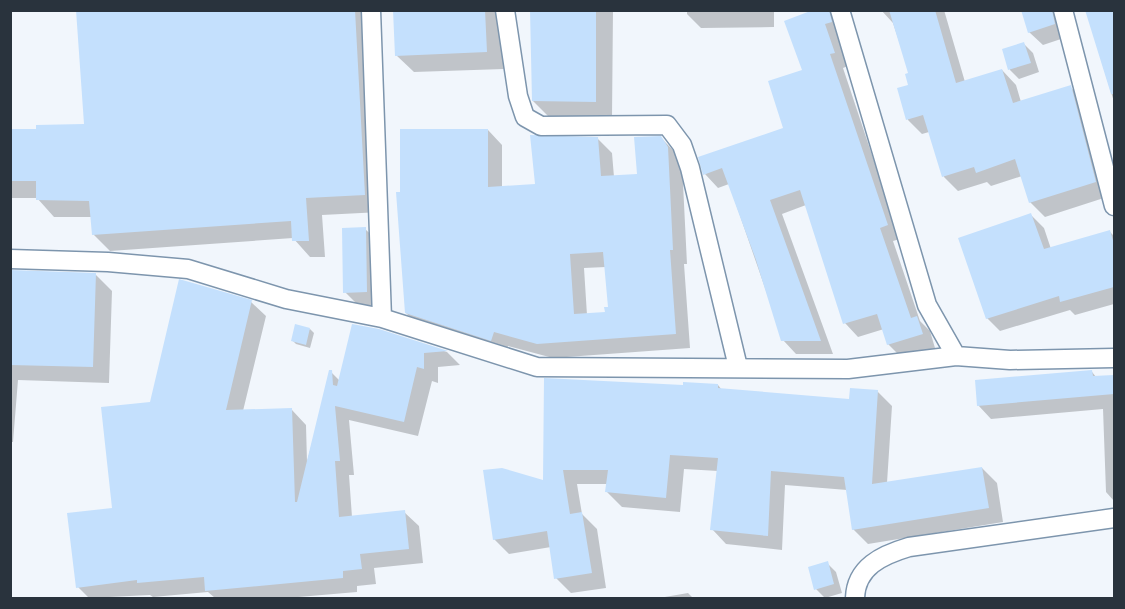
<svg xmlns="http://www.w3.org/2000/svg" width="1125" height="609" font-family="Merriweather,serif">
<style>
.shadow{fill:#0003;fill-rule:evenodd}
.building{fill:#c4e0fd;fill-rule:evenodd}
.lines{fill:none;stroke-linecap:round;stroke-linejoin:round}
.minor-casing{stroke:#7d95ad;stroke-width:21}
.minor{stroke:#fff;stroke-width:18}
</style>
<rect width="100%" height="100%" fill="#f1f6fc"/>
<path class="shadow" d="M78 10H371L381 212 322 215 325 257H310L293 238 110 251 93 234 92 217H54L37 198H10V131L86 126Z
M395 10H501L504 69 414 72 396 55Z
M532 10H613L612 118H550L533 101Z
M687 10H774V27L701 28 687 14Z
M818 10H831L841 21 844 35 838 38 848 66 843 68 900 239 893 241 920 321 930 331 935 348 902 358 888 344 884 329 858 337 845 323 806 205 782 214 833 354H796L783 340 729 184 718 188 705 174 785 129 804 71Z
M881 10H944L965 82 1002 70 1016 85 1021 102 1070 87 1085 101 1110 196 1045 217 1030 202 1022 176 991 186 987 182 958 191 944 177 929 132 922 134 908 120 898 89 910 86V74L893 23Z
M1022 10H1059L1067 37 1043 45 1029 32Z
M1086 10H1114V102Z
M1024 44 1033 53 1039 72 1019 79 1010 70 1004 50Z
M488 130 502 145V188L536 186 597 138 612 153 614 177 638 175 661 138 676 153 682 163 687 264H684L690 348 553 358 508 346 506 354 421 328 406 313ZM606 267 609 308 606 313 587 315 584 268Z
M1031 215 1044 228 1051 249 1110 232 1114 236V304L1075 315 1070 310 1000 331 987 318Z
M365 229 379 242 380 305H358L345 292Z
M10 272 95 274 112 291 109 383 18 380 13 442H10Z
M251 302 266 316 243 411 292 410 306 425 307 462 331 372 340 381 379 330 447 352 460 365 438 367V383L432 381 418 436 349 420 354 475H349L352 517 404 512 419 526 423 563 374 568 376 584 357 586V592L287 598H215L208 592 153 597 150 595 89 598 78 587 114 509 152 403Z
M310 329 314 333 310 348 296 344 292 340Z
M1092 372 1097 378 1114 377V501L1106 492 1103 409 991 419 978 405Z
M718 385 722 390 850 400 877 391 892 406 887 483 982 468 997 483 1003 522 868 544 853 529 847 490 785 485 782 550 726 544 712 529 718 471 684 469 680 512 622 507 607 492 608 484H577L582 514 597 529 606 588 571 593 556 578 551 547 509 554 494 539 544 482 684 387Z
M827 563 836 572 842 593 825 598 816 589Z
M688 593 693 598H659Z"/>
<path class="building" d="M76 10H355L365 195 306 198 309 241H292L291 221 92 235 89 201 36 200V181H10V129H36V125L84 124Z
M393 10H485L487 52 395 56Z
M530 10H596V102L532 101Z
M813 10H829L832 22 825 24 835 53 830 54 888 225 880 228 911 318 917 316 923 334 887 345 877 314 843 324 800 190 770 200 821 341H781L756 260 722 168 703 175 698 157 783 128 768 81 802 70 784 21Z
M889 10H935L956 83 1002 69 1013 103 1071 85 1096 182 1029 203 1015 159 976 173 974 167 942 177 923 115 906 120 897 88 908 85 905 74 908 73Z
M1021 10H1052L1055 24 1028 33Z
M1085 10H1114V94H1111Z
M1024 42 1031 63 1008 70 1002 49Z
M400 129H488V187L535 184 530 135 598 137 601 176 637 174 634 137 661 136 668 147 673 250H670L676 334 537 344 494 332 491 341 405 313 396 192H400ZM603 252 608 307H604L605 312 574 314 570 254Z
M1031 213 1044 249 1110 230 1114 244V287L1060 302 1059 296 986 319 958 238Z
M366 227 367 292 343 293 342 228Z
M10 270 96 273 93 367 10 365Z
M179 279 252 300 226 410 292 408 295 502H297L329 370H332L333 385 337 386 352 324 379 329 448 351 424 353V369L417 367 404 422 335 406 340 461H335L339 517 405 510 409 549 360 554 362 569 343 571V578L205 591 204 577 137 583V580L76 588 67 513 112 508 101 407 150 402Z
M295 324 310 328 306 345 291 341Z
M1092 370 1093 376 1114 375V394L977 406 975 380Z
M544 378 683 385V382L718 384V388L849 399 850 388 878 390 872 484 982 467 989 508 852 530 844 477 771 471 768 536 710 530 718 458 670 455 666 498 605 492 608 470H563L570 514 582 512 592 573 554 579 547 531 493 540 483 470 502 468 543 480Z
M828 561 834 584 814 590 808 567Z"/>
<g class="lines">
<g class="minor-casing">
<path id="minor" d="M371 10 382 318
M505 10 518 96 525 117 541 126 667 125 682 145 690 168 738 367
M840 10 927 305 956 356 1010 360 1114 358
M1063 10 1114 206
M10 259 108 262 188 269 286 299 382 318 537 367 848 369 956 356
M855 598C856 567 882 555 909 547L1114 518"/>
</g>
<use href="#minor" class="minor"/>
</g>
<rect width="1125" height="609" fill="none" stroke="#29333d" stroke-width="24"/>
</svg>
